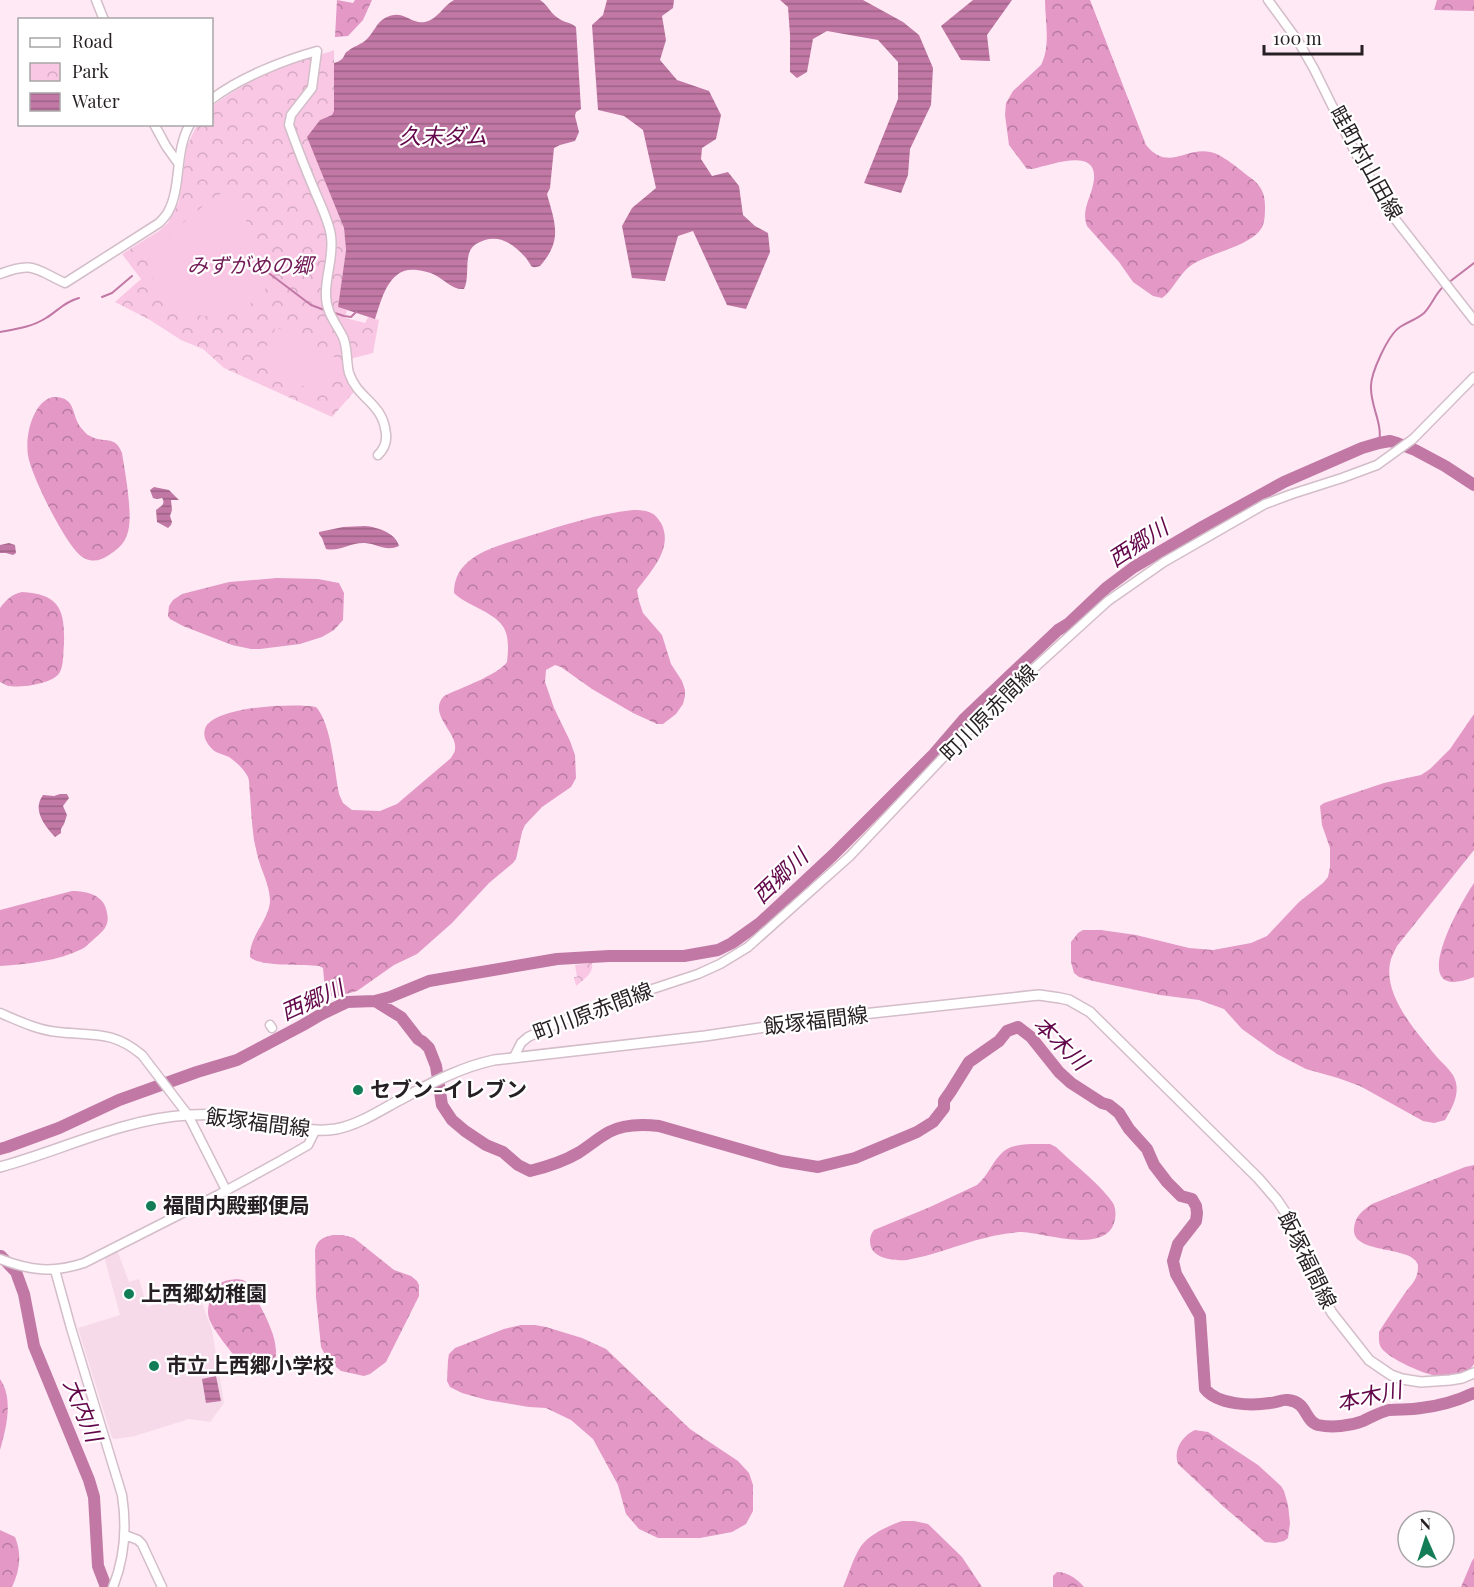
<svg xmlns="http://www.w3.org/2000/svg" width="1474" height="1587" font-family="'Playfair Display','Noto Sans JP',serif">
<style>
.built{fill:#f7daea}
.forest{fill:url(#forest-crowns)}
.park{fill:url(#park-crowns)}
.garden{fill:#f9c7e4}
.water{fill:url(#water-rules)}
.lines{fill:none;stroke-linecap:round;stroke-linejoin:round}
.stream{stroke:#c178a5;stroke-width:2}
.river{stroke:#c178a5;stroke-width:12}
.secondary-casing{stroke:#d3bdc9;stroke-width:11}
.primary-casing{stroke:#d3bdc9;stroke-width:12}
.secondary{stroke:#fff;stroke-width:8}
.primary{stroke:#fff;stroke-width:9}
.poi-dot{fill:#127d57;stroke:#fff;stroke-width:2}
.labels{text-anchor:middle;stroke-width:4.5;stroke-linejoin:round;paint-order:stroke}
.street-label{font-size:21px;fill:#261f23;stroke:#fff}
.park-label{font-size:21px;font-style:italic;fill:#721b57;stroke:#fff}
.poi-label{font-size:21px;font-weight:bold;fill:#261f23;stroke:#fff;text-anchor:start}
.water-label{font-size:22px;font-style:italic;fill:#63074a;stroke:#fff}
</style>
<defs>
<pattern id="forest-crowns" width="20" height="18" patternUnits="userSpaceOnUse" patternTransform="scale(1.5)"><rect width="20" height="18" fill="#e398c6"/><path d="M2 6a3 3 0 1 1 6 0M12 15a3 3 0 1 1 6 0" fill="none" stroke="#b87ba0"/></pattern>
<pattern id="park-crowns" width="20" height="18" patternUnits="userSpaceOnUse" patternTransform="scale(1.5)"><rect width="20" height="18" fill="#f9c7e4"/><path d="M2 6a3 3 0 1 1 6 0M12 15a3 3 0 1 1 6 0" fill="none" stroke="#d5aac3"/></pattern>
<pattern id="water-rules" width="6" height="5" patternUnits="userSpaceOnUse" patternTransform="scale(1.5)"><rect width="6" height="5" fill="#c178a5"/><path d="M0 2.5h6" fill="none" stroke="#9d6286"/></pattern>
</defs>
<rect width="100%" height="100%" fill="#ffe9f5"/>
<path class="built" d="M117 1250 129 1282 139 1279 147 1307 197 1290 212 1330 224 1403 210 1422 189 1419 135 1436 116 1439 112 1438 78 1328 120 1315 105 1260 106 1257Z"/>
<path class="forest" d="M337 0 353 3 355 0H372L363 20 348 36 335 37Z
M1045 0H1090L1146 145C1168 172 1185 147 1210 152 1222 154 1239 169 1248 176 1260 184 1265 192 1265 206 1265 212 1265 219 1263 225 1256 245 1210 253 1193 264 1178 274 1174 290 1162 298L1153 296 1133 282 1119 262 1087 226C1082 212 1088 203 1092 189 1105 144 1055 164 1032 169H1027L1009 145 1005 115 1006 103 1013 91 1041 65C1051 46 1045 20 1045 0Z
M1437 0H1474V11L1434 10Z
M53 397C78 396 70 417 83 430 85 432 87 435 90 436 103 444 115 434 122 453 125 472 134 518 127 535 124 544 117 550 109 555 101 560 94 563 84 558 68 551 30 473 28 455 25 437 32 402 53 397Z
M633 510C638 510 646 510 651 513 656 515 658 519 661 523 674 548 651 571 637 590L639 601 643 613 662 635 671 664 682 681 685 690V696L683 704 676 714 663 724H657L633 713 592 689 561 667 555 665 546 670 545 682 554 708 570 741 575 755 576 778 571 787 542 807 525 825 522 832 516 859 513 863 489 883 452 923 417 954 394 965 357 991 335 997 329 995 325 990 323 968 319 966C303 964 259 967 250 957 249 936 268 922 270 902 270 889 265 878 261 867 258 859 256 849 254 840 252 826 251 810 250 795 249 790 250 782 248 777 244 769 236 762 229 757 225 755 220 754 216 752 209 747 202 738 205 729 212 706 296 703 316 707 332 725 334 770 339 794L343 803 352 810 380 811 397 804 451 758C452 755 455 753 455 749 458 733 427 714 444 696 460 688 498 675 507 662 511 628 504 621 474 606 467 602 460 599 454 593 454 578 460 567 473 558 487 548 513 541 529 536 564 525 597 514 633 510Z
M277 578 318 579 339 583 344 593 343 620 334 630 322 637 300 644 260 649H251L232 645 183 626 170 619 168 616 169 606 173 600 182 594 229 582Z
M22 592C59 594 65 609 64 644 63 652 64 664 60 672 54 684 21 688 8 686 5 685 3 683 0 682V608C6 600 12 594 22 592Z
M1474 714V850L1397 946C1395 950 1393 954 1391 959 1381 994 1416 1031 1436 1056 1441 1062 1450 1069 1454 1077 1461 1092 1453 1107 1445 1120L1434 1123 1423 1121 1360 1086 1338 1078 1306 1069 1277 1054 1242 1029 1224 1009 1199 1000 1160 995 1093 981 1079 977 1074 973 1071 962V942L1078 933 1083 930H1101L1136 935 1189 948 1213 950 1251 943 1267 936 1299 902 1323 883 1328 877 1330 867V848L1322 825 1320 806 1324 803 1384 783 1421 775 1430 769 1450 749Z
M1474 883V977C1403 1005 1459 905 1474 883Z
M72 891C87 891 105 895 107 913 108 917 108 922 106 926 103 932 97 936 93 940 89 943 86 947 82 949 58 961 27 964 0 966V910Z
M1037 1144H1050L1056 1147C1070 1161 1106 1189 1114 1205 1116 1211 1116 1217 1114 1223 1104 1254 1045 1233 1022 1232 1016 1232 1010 1233 1004 1234 977 1238 951 1249 925 1256 919 1257 913 1259 907 1260 896 1261 875 1259 871 1247 869 1241 870 1235 874 1230L930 1207 977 1185C988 1176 993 1160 1004 1151 1013 1144 1027 1144 1037 1144Z
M1474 1165V1364C1470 1370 1463 1377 1456 1378 1440 1382 1394 1362 1383 1350 1378 1345 1379 1338 1379 1332 1387 1319 1396 1306 1405 1293 1409 1287 1416 1281 1417 1274 1418 1272 1418 1266 1418 1265 1413 1245 1352 1255 1354 1229 1355 1216 1362 1211 1372 1204L1465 1167Z
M333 1235H343L354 1238 394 1270 411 1276 417 1281 419 1285V1296L386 1362 370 1374 364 1376 341 1371 328 1360 321 1347 316 1297 315 1250C317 1239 324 1237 333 1235Z
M237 1279 243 1280 248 1283C258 1304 281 1337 275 1360 264 1368 250 1368 238 1361 231 1351 212 1329 209 1318 206 1309 210 1300 214 1291 219 1281 226 1280 237 1279Z
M521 1325H535L546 1327 582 1338 606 1349 690 1429 738 1461 749 1473 753 1485V1511L746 1524 732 1532 700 1538H658L639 1529 626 1514 618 1485 593 1439 571 1420 546 1408 529 1407 487 1400 462 1393 450 1387 447 1381 448 1360 449 1354 455 1348 504 1329Z
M0 1379C14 1399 6 1429 0 1450Z
M1195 1430 1208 1432 1258 1465 1281 1486 1284 1491 1288 1505 1290 1523 1288 1538 1284 1541 1275 1543 1265 1542 1224 1507 1178 1464C1173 1450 1182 1436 1195 1430Z
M902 1521H914L928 1524 962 1557 982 1587H843C849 1574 853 1558 861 1546 870 1534 888 1526 902 1521Z
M0 1530 15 1537C22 1554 20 1570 12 1587H0Z
M1474 1558V1587H1461L1472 1561Z
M1057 1572C1068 1572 1077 1579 1084 1587H1053V1576Z"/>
<path class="park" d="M334 50V111L332 115 320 120 308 137 344 228 346 250 338 307 347 310 345 318 365 323 368 317 379 320 373 353 350 359 359 386 332 417 224 368 203 349 181 340 150 320 115 302 141 279 122 254 159 231 168 223 179 201 187 146 197 125 212 124V106C237 88 269 70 298 60 310 56 323 55 334 50Z
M592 963C594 973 583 980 576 986L574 977H577L575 965Z"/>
<path class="garden" d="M224 193 236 198 242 207 266 288C259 296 252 304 242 309 214 325 176 314 158 289 151 279 149 265 146 254L215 196Z
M276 327 338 359 319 394 258 363Z"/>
<path class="water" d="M454 0H540C548 5 550 13 558 18 564 23 571 22 576 27L581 109 576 112 575 116 579 132 575 141 560 145 554 148 550 188 547 194C555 223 563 240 540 266 537 267 534 268 531 266 531 265 526 258 526 258 512 242 496 232 476 244 462 253 471 276 464 289 452 290 445 280 435 275 429 272 423 271 417 270 389 266 382 298 375 319L338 307 346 250 344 228 307 137 320 120 332 115 334 111V63C337 62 340 61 342 59 345 56 344 53 348 51 354 46 361 45 367 39 374 32 377 22 385 18 404 8 410 25 425 22 438 19 443 6 454 0Z
M607 0H674L673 8 662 16 666 40 660 60 677 80 709 91 721 115 716 139 702 148 701 159 712 176 728 172 739 186 743 215 755 226 768 233 770 252 746 309 727 305 693 231 678 236 665 281 632 278 622 226 632 208 656 188 643 130 624 116 598 110 592 25 603 15Z
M780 0H863L903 22 919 35 933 68 931 105 910 149 908 175 901 193 864 183 898 99V62L878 40 827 31 813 39 807 72 797 78 790 72V35L788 7Z
M973 0H1012L987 35 990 61 961 60 941 26Z
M154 487 169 490 179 500H171L172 510 170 516 172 522 171 525 168 528 157 522 156 510C161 506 166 504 162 498L157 499 153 498 150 490Z
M365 526C377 527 396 533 399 546 386 552 378 544 365 543 351 542 340 552 326 549L322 538 319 534V532L343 527Z
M9 543 15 545 16 553 13 555 6 553H0V545Z
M60 794H67L69 798 63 806 67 815 64 824 61 829V833L55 837C44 825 32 810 43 795L54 796Z
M216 1376 221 1401 206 1403 202 1379Z"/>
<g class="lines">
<path class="stream" d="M266 271 311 305 327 311
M1448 283 1474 263
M102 297 112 293 132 276
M332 312 344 316 351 317 356 312
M0 332C16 329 32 327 46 318 59 310 64 302 79 298
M1379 443C1383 423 1371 408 1371 388 1370 374 1388 335 1400 327 1409 321 1416 320 1424 313 1432 305 1435 294 1443 287"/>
<path class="river" d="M375 1001 401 1017 418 1039 423 1042 429 1048 436 1066 442 1105 452 1120 465 1131 486 1145 503 1152 518 1165 530 1171C546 1167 563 1162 578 1153 588 1147 598 1138 609 1132 624 1124 642 1124 659 1126L781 1161 818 1167 855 1158 917 1132 933 1122 944 1108V1101L951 1091 969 1062 999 1041 1007 1031 1018 1027 1031 1037 1059 1072 1071 1083 1102 1103 1109 1105 1119 1113 1129 1129 1147 1149 1154 1165 1167 1182 1181 1196 1192 1199 1196 1206 1197 1213 1196 1221 1178 1244 1173 1261 1176 1274 1200 1316 1205 1389C1218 1405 1251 1406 1270 1403 1276 1403 1282 1399 1288 1400 1308 1402 1304 1421 1318 1425 1332 1428 1350 1426 1363 1421 1372 1417 1380 1412 1389 1410 1400 1409 1410 1410 1421 1408 1440 1406 1457 1401 1474 1393
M0 1149 7 1147 59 1128 119 1100 197 1072 237 1060 303 1025 320 1015 347 1002 375 1001 390 997 429 981 557 959 609 956H684L718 950 732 943 760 923 833 855 934 754 965 718 1058 630 1068 624 1106 588 1134 567 1204 526 1284 482 1362 448 1379 443 1390 441 1397 443 1415 450 1445 466 1474 485
M1 1256 16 1272 24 1294 34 1346 89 1480 94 1497 98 1566 106 1587"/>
<g class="secondary-casing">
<path id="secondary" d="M96 0 104 20
M1268 0 1298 41 1314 69 1356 154 1395 219 1474 320
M212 99C239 78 284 60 317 51L312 88 291 115 289 125C297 147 305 168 314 189 320 204 329 221 331 236 334 257 325 276 326 296 326 312 336 323 343 337 348 348 346 362 349 373 358 400 383 402 386 434 387 443 384 449 378 455
M154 124 166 146 178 163
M0 274C33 261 35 269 65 283L159 223C162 220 166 216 168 212 182 187 174 152 190 124
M0 1013C19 1021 37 1030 58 1032 93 1036 112 1030 142 1055L188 1115 226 1190
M270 1025 272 1028
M514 1057 521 1043 528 1037 567 1019 613 1002 698 974 720 964 748 947 850 856 988 710 1108 601 1164 562 1265 504 1292 494 1342 478 1377 465 1413 439 1474 377
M0 1259C31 1271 53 1273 84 1263L218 1195 280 1161 308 1145 315 1131
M55 1270 71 1328 122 1495C127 1527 125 1557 113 1587
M125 1535 138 1540 142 1544 162 1587"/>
</g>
<g class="primary-casing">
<path id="primary" d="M0 1167C63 1150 122 1119 188 1115 207 1114 228 1114 247 1117 277 1122 305 1134 336 1129 357 1125 376 1113 394 1103 426 1086 457 1068 494 1060L705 1036 826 1018 1029 996 1039 995 1060 998 1069 1000 1090 1012 1258 1178 1277 1200 1289 1218 1321 1294 1332 1313 1369 1360 1391 1375 1402 1379 1421 1382 1450 1380 1462 1378 1474 1373"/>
</g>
<use href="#secondary" class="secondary"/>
<use href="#primary" class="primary"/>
</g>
<g class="poi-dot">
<circle cx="358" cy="1090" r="6"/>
<circle cx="151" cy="1206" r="6"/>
<circle cx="129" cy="1294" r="6"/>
<circle cx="154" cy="1366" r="6"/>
</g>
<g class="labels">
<g class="street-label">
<text transform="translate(1366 163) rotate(61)" y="7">畦町村山田線</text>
<text transform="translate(989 713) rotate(-45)" y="7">町川原赤間線</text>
<text transform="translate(593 1012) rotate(-21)" y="7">町川原赤間線</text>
<text transform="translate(816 1021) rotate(-7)" y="7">飯塚福間線</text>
<text transform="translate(258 1123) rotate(7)" y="7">飯塚福間線</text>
<text transform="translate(1307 1260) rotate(64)" y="7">飯塚福間線</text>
</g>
<g class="park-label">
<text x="250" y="273">みずがめの郷</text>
</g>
<g class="poi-label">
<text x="370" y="1097">セブン-イレブン</text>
<text x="163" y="1213">福間内殿郵便局</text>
<text x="141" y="1301">上西郷幼稚園</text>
<text x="166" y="1373">市立上西郷小学校</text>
</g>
<g class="water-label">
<text x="443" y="144">久末ダム</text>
<text transform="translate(1138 543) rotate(-33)" y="8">西郷川</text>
<text transform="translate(780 876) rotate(-44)" y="8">西郷川</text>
<text transform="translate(312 1000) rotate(-24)" y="8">西郷川</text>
<text transform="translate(1061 1043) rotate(44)" y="8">本木川</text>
<text transform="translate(1369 1396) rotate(-12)" y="8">本木川</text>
<text transform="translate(83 1410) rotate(68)" y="8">大内川</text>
</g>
</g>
<rect x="18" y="18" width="195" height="108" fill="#ffffff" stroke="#a8a5a7" stroke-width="1.5"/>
<rect x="30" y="38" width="30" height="9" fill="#ffffff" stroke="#a8a5a7" stroke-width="1.5"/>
<text x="72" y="48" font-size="18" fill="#261f23">Road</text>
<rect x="30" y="63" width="30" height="18" fill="url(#park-crowns)" stroke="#a8a5a7" stroke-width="1.5"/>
<text x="72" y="78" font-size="18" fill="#261f23">Park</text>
<rect x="30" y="93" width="30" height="18" fill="url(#water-rules)" stroke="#a8a5a7" stroke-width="1.5"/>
<text x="72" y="108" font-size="18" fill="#261f23">Water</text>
<g transform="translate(1426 1539) rotate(357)"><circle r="28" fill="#ffffff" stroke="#a8a5a7" stroke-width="1.5"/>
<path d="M0-4.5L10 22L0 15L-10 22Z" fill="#127d57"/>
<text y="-9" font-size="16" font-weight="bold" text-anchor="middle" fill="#261f23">N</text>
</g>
<path d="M1264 45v9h98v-9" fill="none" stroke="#261f23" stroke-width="3"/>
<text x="1273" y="45" font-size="18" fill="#261f23" stroke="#ffffff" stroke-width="4.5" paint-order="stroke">100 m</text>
</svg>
